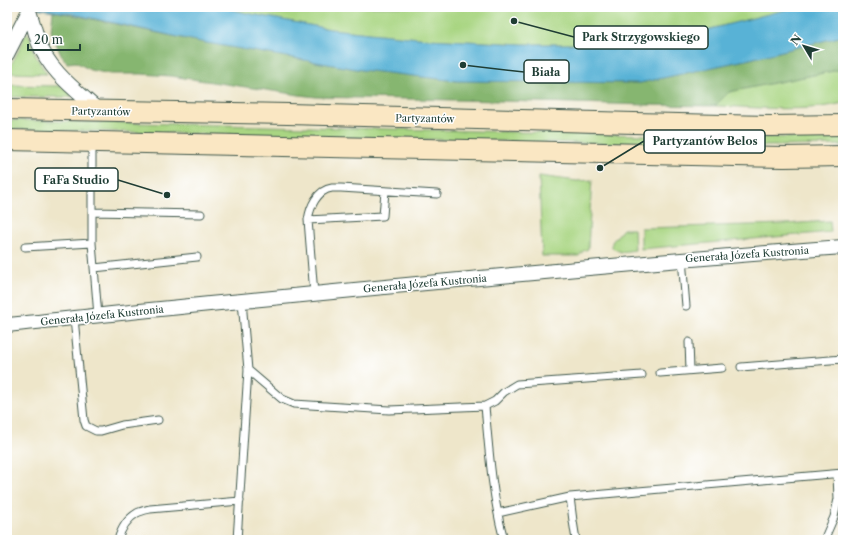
<svg xmlns="http://www.w3.org/2000/svg" width="850" height="547" font-family="'Libre Caslon Text',serif">
<style>
.green{fill:#a9d582;stroke:#64895b}
.forest{fill:#86b670;stroke:#527a52}
.water{fill:#58b2d6;stroke:#3c7885}
.lines{fill:none;stroke-linecap:round;stroke-linejoin:round}
.service-casing{stroke:#3e564a;stroke-width:9}
.minor-casing{stroke:#3e564a;stroke-width:16}
.secondary-casing{stroke:#3e564a;stroke-width:22}
.service{stroke:#fff;stroke-width:7}
.minor{stroke:#fff;stroke-width:14}
.secondary{stroke:#fae7c3;stroke-width:20}
.labels{text-anchor:middle;stroke-width:3;stroke-linejoin:round;paint-order:stroke}
.street-label{font-size:10px;fill:#1f3d34;stroke:#fff}
.leader{fill:none;stroke:#1f3d34;stroke-width:1.5}
.callout-dot{fill:#1f3d34;stroke:#fff;stroke-width:1.5}
.callout{fill:#fff;stroke:#1f3d34;stroke-width:1.5}
.callout-label{font-size:11px;text-anchor:middle;font-weight:bold;fill:#1f3d34}
</style>
<rect width="100%" height="100%" fill="#fff"/>
<filter id="ink" filterUnits="userSpaceOnUse"><feTurbulence type="fractalNoise" baseFrequency=".025" numOctaves="2"/><feDisplacementMap in="SourceGraphic" scale="8" xChannelSelector="R" yChannelSelector="G"/><feConvolveMatrix kernelMatrix="1 2 1 2 8 2 1 2 1" color-interpolation-filters="sRGB"/></filter>
<filter id="wash" filterUnits="userSpaceOnUse"><feTurbulence type="fractalNoise" baseFrequency=".012" numOctaves="4" result="noise"/><feDisplacementMap in="SourceGraphic" scale="16" xChannelSelector="R" yChannelSelector="G"/><feGaussianBlur stdDeviation="0.9" result="paint"/><feColorMatrix in="noise" values="0 0 0 0 0 0 0 0 0 0 0 0 0 0 0 0 0 1.4 0 .05"/><feComposite in="paint" operator="in"/></filter>
<g filter="url(#wash)">
<rect width="100%" height="100%" fill="#eee6ca"/>
<path class="green" d="M222 7H796L695 33 609 44H522L428 39 330 29 246 13Z
M26 34H28C32 38 31 44 33 49 36 58 42 66 47 74L7 73V71L12 63 19 50 24 37Z
M843 69V103C803 113 756 107 715 106L729 92Z
M7 85 60 86 71 94V97H7Z
M7 120 686 136 827 138 843 137V145L769 146 583 143 7 129Z
M539 176 577 181 592 180 591 194 588 249 583 251 579 256H542Z
M830 221 831 232 641 249V228L785 224Z
M623 229H634L635 250 621 252 612 248V242Z"/>
<path class="forest" d="M53 11 201 42 362 70 457 81 640 83 750 59 843 36V69L729 92 715 106 647 105 501 101 316 97 299 95 253 88 171 76 142 74H111L90 70 76 62 67 63 61 55 51 31Z"/>
<path class="water" d="M29 7H222L246 13 330 29 428 39 522 44H609L695 33 796 7H843V36L750 59 640 83 457 81 362 70 201 42 73 14Z"/>
</g>
<g filter="url(#ink)">
<g class="lines">
<g class="service-casing">
<path id="service" d="M92 142V243L98 316
M92 212 201 214
M308 220 383 216 385 191
M25 247 92 243
M682 259 686 306
M94 268 197 257
M314 294 308 220C310 207 317 190 332 188 335 188 338 188 341 188L437 194
M74 318 84 420 86 426 96 431H101L122 425 158 420
M689 342 690 370
M741 367 843 359
M248 370 282 399 294 404 389 410 485 406 495 401 504 392 517 384 642 375
M660 373 722 368
M485 406C489 451 492 496 504 540
M570 497 573 521 576 540
M498 513 570 497 843 473
M118 540C121 529 127 519 137 513 141 511 146 510 150 509L240 501
M237 540 248 370 242 301
M824 540 834 517 838 499 837 474"/>
</g>
<g class="minor-casing">
<path id="minor" d="M29 11C32 20 35 31 38 41 49 71 76 90 99 111
M7 54 29 11 30 7
M7 325C85 317 164 308 242 301 442 281 642 262 843 247"/>
</g>
<g class="secondary-casing">
<path id="secondary" d="M7 109 288 114 634 123 771 126 843 125
M7 140 784 157 843 156"/>
</g>
<use href="#service" class="service"/>
<use href="#minor" class="minor"/>
<use href="#secondary" class="secondary"/>
</g>
</g>
<g class="labels">
<g class="street-label">
<text transform="translate(101 111) rotate(1)" y="4">Partyzantów</text>
<text transform="translate(425 118) rotate(1)" y="4">Partyzantów</text>
<text transform="translate(747 254) rotate(-4)" y="4">Generała Józefa Kustronia</text>
<text transform="translate(425 283) rotate(-5)" y="4">Generała Józefa Kustronia</text>
<text transform="translate(102 315) rotate(-6)" y="4">Generała Józefa Kustronia</text>
</g>
</g>
<path class="leader" d="M514 21L574 37M463 65L524 72M600 168L644 141M167 195L118 180"/>
<g class="callout-dot">
<circle cx="514" cy="21" r="4"/>
<circle cx="463" cy="65" r="4"/>
<circle cx="600" cy="168" r="4"/>
<circle cx="167" cy="195" r="4"/>
</g>
<g class="callout">
<rect x="574" y="26" width="134" height="23" rx="4"/>
<rect x="524" y="60" width="45" height="23" rx="4"/>
<rect x="644" y="130" width="121" height="23" rx="4"/>
<rect x="35" y="168" width="83" height="23" rx="4"/>
</g>
<g class="callout-label">
<text x="641" y="41">Park Strzygowskiego</text>
<text x="546" y="76">Biała</text>
<text x="705" y="145">Partyzantów Belos</text>
<text x="76" y="184">FaFa Studio</text>
</g>
<rect width="850" height="547" fill="none" stroke="#fff" stroke-width="24"/>
<g transform="translate(804 46) rotate(308)" stroke="#ffffff" stroke-width="3" paint-order="stroke">
<path d="M0-3L7 15L0 10L-7 15Z" fill="#1f3d34"/>
<text y="-6" font-size="11" font-weight="bold" text-anchor="middle" fill="#1f3d34">N</text>
</g>
<path d="M28 44v6h52v-6" fill="none" stroke="#1f3d34" stroke-width="2"/>
<text x="34" y="44" font-size="12" fill="#1f3d34" stroke="#ffffff" stroke-width="3" paint-order="stroke">20 m</text>
</svg>
